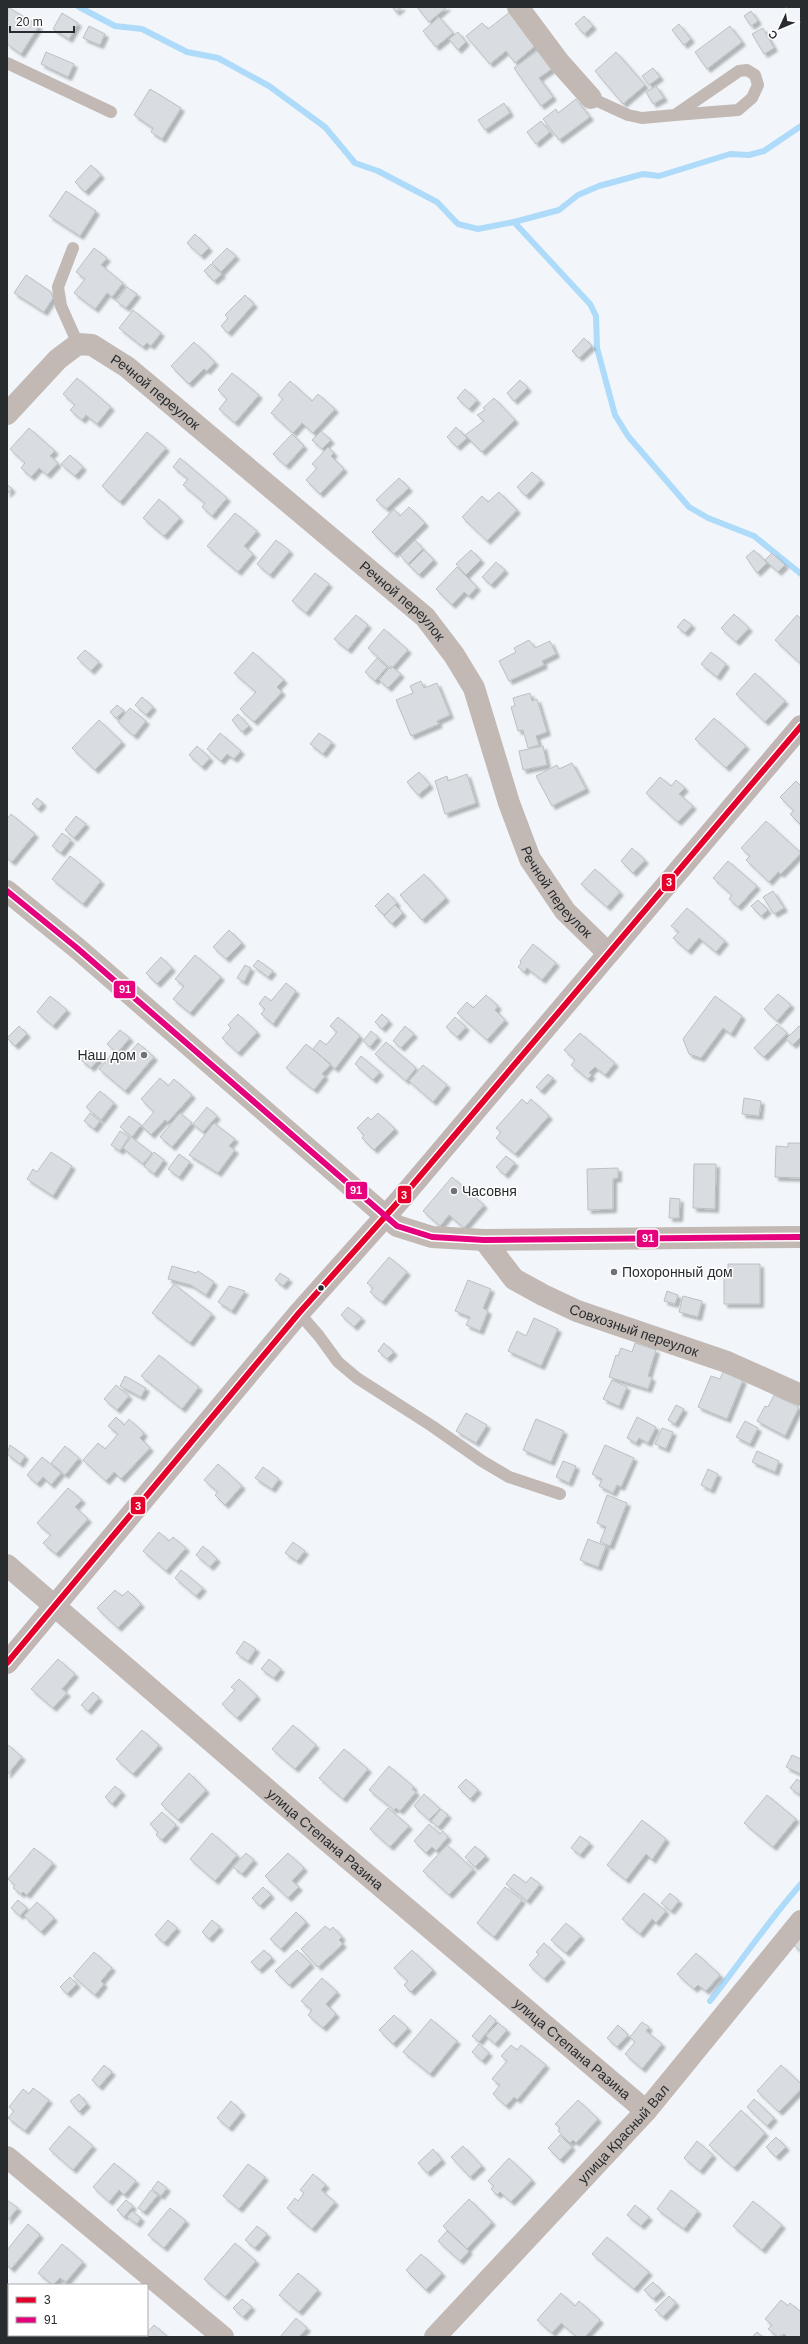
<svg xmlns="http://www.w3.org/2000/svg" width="808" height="2344" font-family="Arial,sans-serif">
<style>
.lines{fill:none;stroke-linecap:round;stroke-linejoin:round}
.stream{stroke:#addbf9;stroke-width:6}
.building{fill:#d9dde1;stroke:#bcc0c2;filter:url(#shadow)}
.lane{stroke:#c2b8b4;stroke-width:12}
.street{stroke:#c2b8b4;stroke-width:22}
.secondary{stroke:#c1b6b4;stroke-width:22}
.bus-1-casing{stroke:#fff;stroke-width:9}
.bus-2-casing{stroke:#fff;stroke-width:9}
.bus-1{stroke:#e4002b;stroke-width:6}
.bus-2{stroke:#e5007d;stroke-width:6}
.poi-dot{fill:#6f7376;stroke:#fff;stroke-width:1.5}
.bus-dot{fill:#282c2f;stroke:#fff;stroke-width:1.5}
.labels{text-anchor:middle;stroke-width:3;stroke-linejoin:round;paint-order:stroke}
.street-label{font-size:14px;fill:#282c2f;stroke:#fff}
.poi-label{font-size:14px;fill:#282c2f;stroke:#fff;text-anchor:start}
.line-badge{stroke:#fff;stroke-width:1.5}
.badge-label{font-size:11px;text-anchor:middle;font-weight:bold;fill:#fff}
</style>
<defs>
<filter id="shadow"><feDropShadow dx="3.5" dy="3.5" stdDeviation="1" flood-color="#0004"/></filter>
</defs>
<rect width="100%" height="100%" fill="#f2f6fa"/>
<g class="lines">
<path class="stream" d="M79 7 115 26 142 29 187 52 218 58 269 86 325 127 355 163 378 171 437 202 458 224 478 229 514 222 559 210 578 195 599 186 643 174 659 176 730 154 749 155 764 151 801 126
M514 222 590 304 596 316 597 348 615 415 628 436 689 507 708 518 754 536 801 574
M710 2001C741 1962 768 1921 801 1884"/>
</g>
<path class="building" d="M8 7 39 26 21 54 7 44Z
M392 7H402L396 12Z
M417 7H447L429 22Z
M751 11 758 21 751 26 744 16Z
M510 12 536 45 515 63 506 51 490 64 466 36 482 23 488 29Z
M62 13 78 23 69 39 53 29Z
M584 16 593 26 584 34 575 24Z
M439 17 453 33 436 47 423 31Z
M679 24 691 39 684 45 672 30Z
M89 26 105 34 100 45 83 38Z
M730 26 742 42 707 69 695 52Z
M763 28 774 48 764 54 752 34Z
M458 32 466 42 458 50 449 39Z
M540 49 553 68 539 78 553 97 541 106 514 68Z
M46 52 74 64 68 77 41 64Z
M616 52 645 85 623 104 595 71Z
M653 68 660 77 649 85 642 76Z
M656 86 664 98 653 104 646 92Z
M150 89 181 108 162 139 151 132 153 128 134 115Z
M576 99 590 117 559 140 543 119 556 109 558 113Z
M504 103 510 113 485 130 478 120Z
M541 121 550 132 536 144 527 132Z
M91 165 101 175 85 192 75 182Z
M66 191 96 211 80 236 49 216Z
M195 234 209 248 201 256 187 243Z
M94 248 107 258 101 265 123 283 112 297 107 293 95 309 74 293 85 279 76 272Z
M227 248 236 256 221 272 212 263Z
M211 264 222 274 214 281 204 271Z
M26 275 51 292 53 298 44 312 14 293Z
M127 287 137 294 126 308 116 301Z
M245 295 254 304 228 333 221 326 228 318 225 315Z
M133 310 161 333 151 346 147 343 143 347 119 328Z
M584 338 592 346 579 358 572 351Z
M194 342 215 362 207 371 204 369 189 384 171 366Z
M232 373 259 395 235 423 219 409 227 399 218 390Z
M77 378 111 407 97 424 86 415 82 420 70 410 75 405 63 394Z
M520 380 528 388 514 401 507 393Z
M290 381 312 401 318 394 335 409 313 433 302 423 293 433 271 413 283 399 278 395Z
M465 389 477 400 469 409 457 398Z
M494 398 515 420 482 452 465 435 484 421 477 415 485 410 483 408Z
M456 427 467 438 457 447 447 437Z
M29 428 55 451 50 456 58 463 47 475 39 468 31 477 21 468 25 463 10 449Z
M321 431 331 440 322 449 312 440Z
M147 432 166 448 120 502 102 486Z
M292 434 304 446 286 466 273 454Z
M328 447 334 453 331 456 344 469 320 494 306 480 317 468 312 464Z
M70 455 83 467 75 476 61 464Z
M180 458 227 498 212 516 202 507 205 503 183 485 188 479 173 467Z
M532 472 541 480 526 496 517 487Z
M399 478 409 488 386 509 376 500Z
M7 484 12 489 7 494Z
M499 492 517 510 487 541 462 517 482 496 488 502Z
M159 499 180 518 164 536 143 518Z
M409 507 425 523 394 554 372 532 394 509 400 516Z
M235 513 257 531 244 546 253 554 238 572 207 546Z
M276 540 290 551 270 575 257 564Z
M415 540 423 549 408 564 400 555Z
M424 550 434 560 419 575 409 565Z
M471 550 481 560 466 575 456 564Z
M754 550 767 563 757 573 746 557Z
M772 553 785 565 778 572 765 560Z
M496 562 505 570 491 585 482 577Z
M457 567 477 587 469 596 464 592 452 605 436 589Z
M315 573 329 584 306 613 292 601Z
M734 614 749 628 736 642 721 628Z
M356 615 368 625 348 650 334 639Z
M797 615 801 619V664L775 640Z
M684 619 692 625 685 633 677 627Z
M384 629 408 650 391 669 368 648Z
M529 640 535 648 550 641 556 654 542 661 544 665 509 681 499 661 516 652 514 648Z
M85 650 99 662 91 671 77 658Z
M253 652 284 680 277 687 282 692 254 722 240 709 256 692 234 673Z
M711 652 726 664 717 677 701 664Z
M377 658 387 667 375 681 365 672Z
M391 666 401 674 388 688 379 680Z
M755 673 785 701 765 722 736 694Z
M421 681 424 688 437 683 450 715 437 721 439 724 411 736 396 700 413 693 410 686Z
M530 693 532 701 537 699 547 732 536 736 539 745 528 748 523 730 518 731 511 707 515 706 513 698Z
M142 697 153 707 146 715 135 705Z
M117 705 124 711 116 718 110 712Z
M130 708 146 721 134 736 118 722Z
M238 714 249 726 242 732 232 720Z
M714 718 746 746 726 768 695 739Z
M99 720 122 742 95 770 72 748Z
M220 733 241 751 234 759 227 754 221 761 207 749Z
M319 733 332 742 323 754 310 744Z
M197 746 210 758 202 767 189 755Z
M543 746 547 765 523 770 519 751Z
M572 763 586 789 552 806 536 776 557 765 559 769Z
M419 772 430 785 418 795 407 782Z
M467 774 476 803 445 814 435 781 447 776 448 781Z
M660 777 671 786 676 780 685 788 679 794 693 806 678 822 646 793Z
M796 781 801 786V825L790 814 794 811 780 797Z
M37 798 43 803 38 809 32 804Z
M11 814 35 834 12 862 7 858V819Z
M76 816 86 824 74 838 65 830Z
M766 821 801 853 781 874 778 872 769 882 746 860 750 856 741 848Z
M62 833 71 840 61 853 52 846Z
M632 848 645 860 633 873 621 861Z
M70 856 101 881 83 904 52 879Z
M728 861 757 886 738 907 729 899 732 895 713 878Z
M595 869 620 892 607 907 581 884Z
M424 874 446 898 422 920 400 895Z
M773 891 784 908 774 914 763 897Z
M388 893 397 903 384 915 375 906Z
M758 900 768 910 761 916 751 906Z
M395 905 403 913 392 924 384 916Z
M687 908 725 941 716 952 699 938 688 951 673 938 679 932 671 926Z
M229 930 242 943 226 959 213 947Z
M533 944 556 963 542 980 527 968 524 972 518 967 521 963 520 961Z
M195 955 221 977 190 1013 173 999 184 986 175 979Z
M161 957 172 968 157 984 146 973Z
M258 960 273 971 268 977 253 966Z
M245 965 251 968 244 982 237 978Z
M286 983 296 991 273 1024 261 1014 265 1009 259 1004 265 996 271 1001Z
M778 994 791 1005 777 1021 764 1009Z
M486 995 498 1006 495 1010 505 1020 487 1040 457 1013 467 1002 473 1008Z
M50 996 67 1010 53 1026 37 1012Z
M715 996 742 1016 731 1034 723 1028 701 1058 689 1054 683 1039Z
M238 1014 257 1032 238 1053 222 1038 231 1028 228 1025Z
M382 1014 389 1021 382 1029 375 1022Z
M338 1017 360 1036 335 1069 313 1049 320 1040 326 1045 337 1032 330 1026Z
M455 1017 466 1027 457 1037 446 1027Z
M777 1024 787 1033 764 1057 754 1048Z
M19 1026 27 1034 15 1046 7 1038Z
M405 1026 414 1034 401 1048 393 1041Z
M799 1026 801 1028V1037L793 1045 786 1039Z
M120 1030 130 1038 117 1053 107 1044Z
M371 1031 378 1037 370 1047 363 1041Z
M580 1033 615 1063 605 1075 595 1067 589 1073 592 1075 588 1079 571 1065 575 1060 564 1050Z
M386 1042 416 1068 406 1081 375 1054Z
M138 1043 154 1057 125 1091 99 1069 112 1054 122 1062Z
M306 1044 331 1064 322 1074 325 1076 314 1090 286 1068Z
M88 1050 99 1059 91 1068 81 1060Z
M361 1056 380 1072 373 1080 355 1064Z
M423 1065 447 1085 433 1102 409 1081Z
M548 1074 553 1078 541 1091 536 1087Z
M160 1078 168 1086 174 1079 192 1095 168 1122 165 1120 151 1135 142 1126 154 1112 141 1099Z
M100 1091 114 1103 101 1120 86 1107Z
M744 1098 761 1101 759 1116 742 1114Z
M522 1099 527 1104 531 1099 549 1116 515 1154 496 1138 501 1132 496 1128Z
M207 1107 217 1116 203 1132 193 1124Z
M90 1113 100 1121 94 1129 84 1121Z
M180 1113 192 1123 172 1147 160 1137Z
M378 1113 395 1129 374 1150 362 1138 364 1135 357 1128 368 1117 371 1120Z
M129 1116 141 1125 132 1137 120 1127Z
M214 1123 235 1139 229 1146 235 1150 218 1173 189 1155Z
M120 1131 129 1137 120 1151 111 1145Z
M131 1137 152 1153 143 1164 123 1148Z
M788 1143H801V1178L775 1177 776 1146 788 1147Z
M51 1152 72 1166 53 1196 27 1179 33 1169 37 1172Z
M154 1152 164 1160 154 1174 144 1166Z
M179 1154 190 1162 179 1177 168 1169Z
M506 1156 515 1163 505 1175 496 1167Z
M694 1164H716L715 1209 693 1208Z
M618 1168V1178L613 1179V1209L588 1210 587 1169Z
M452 1177 484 1205 464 1228 449 1215 440 1226 423 1211Z
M670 1198 680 1199 679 1218H669Z
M389 1257 407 1272 382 1302 370 1292 373 1288 367 1283Z
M728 1264H760V1304H724V1270H728Z
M172 1266 196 1273 198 1271 214 1282 206 1295 191 1285 168 1279Z
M280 1273 289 1279 283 1286 275 1280Z
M468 1280 491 1289 483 1308 488 1311 480 1331 466 1325 470 1317 455 1311Z
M174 1284 212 1314 190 1343 152 1313Z
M229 1286 245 1291 232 1311 218 1302Z
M667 1291 678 1295 675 1304 664 1301Z
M683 1296 702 1301 698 1317 679 1312Z
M348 1307 362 1318 354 1327 341 1315Z
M534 1318 558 1329 541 1366 508 1351 517 1331 526 1336Z
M384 1343 394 1352 387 1359 378 1351Z
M635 1343 656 1350 648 1376 652 1378 648 1389 609 1377 616 1355 618 1356 621 1348 632 1352Z
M159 1355 199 1387 182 1409 141 1376Z
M723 1372 743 1380 727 1419 698 1407 711 1376 720 1379Z
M125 1376 146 1388 141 1397 120 1386Z
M612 1380 627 1387 619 1406 603 1399Z
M116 1385 129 1396 117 1410 104 1399Z
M774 1395 799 1407 785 1436 757 1421 765 1406 768 1407Z
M676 1405 684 1409 675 1424 668 1420Z
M466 1413 487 1425 476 1443 456 1431Z
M116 1417 124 1425 129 1419 144 1433 140 1438 150 1448 121 1479 114 1472 106 1481 83 1460 98 1443 105 1449 118 1434 108 1426Z
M637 1417 656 1427 648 1443 639 1438 636 1443 627 1438Z
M536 1419 564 1431 551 1462 523 1450Z
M745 1421 758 1428 750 1444 736 1437Z
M662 1428 673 1432 666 1449 655 1444Z
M10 1445 25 1456 20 1464 7 1454Z
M605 1445 634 1458 621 1487 617 1485 613 1493 599 1486 602 1479 592 1474Z
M65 1446 79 1458 65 1475 51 1463Z
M757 1451 779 1461 775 1472 752 1462Z
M42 1457 61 1473 51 1485 43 1477 37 1484 27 1475Z
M563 1461 576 1466 569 1483 556 1477Z
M218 1464 242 1486 225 1505 215 1495 218 1492 204 1480Z
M263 1467 279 1479 272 1489 255 1478Z
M708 1469 718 1474 711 1490 701 1485Z
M68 1488 82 1500 75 1507 88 1519 56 1554 43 1543 51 1535 37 1523Z
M607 1495 627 1503 610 1546 600 1542 606 1527 597 1523Z
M159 1532 169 1541 173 1537 186 1548 166 1571 143 1551Z
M588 1539 606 1546 598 1567 580 1560Z
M293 1542 305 1551 297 1561 285 1553Z
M203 1546 217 1559 210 1567 196 1555Z
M181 1570 203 1588 196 1596 175 1578Z
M115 1590 122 1596 128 1591 141 1604 118 1628 97 1608Z
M244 1641 256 1649 248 1661 236 1653Z
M58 1659 75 1674 62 1689 67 1693 53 1708 31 1689Z
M269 1659 281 1669 274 1678 261 1669Z
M239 1679 257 1696 237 1718 222 1704 235 1690 231 1687Z
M93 1692 99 1698 88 1711 81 1705Z
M293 1725 316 1745 295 1769 272 1749Z
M142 1730 159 1745 133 1774 116 1759Z
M7 1744 22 1757 7 1775Z
M344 1749 368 1769 343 1799 319 1778Z
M792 1755 801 1759V1774L786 1767Z
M389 1766 414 1787 412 1789 416 1792 400 1811 396 1808 394 1810 369 1790Z
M189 1773 206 1790 178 1820 161 1804Z
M466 1779 478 1790 470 1799 458 1787Z
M797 1779 801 1782 800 1795 790 1788Z
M115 1786 122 1792 112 1804 105 1797Z
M424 1794 440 1809 429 1820 414 1806Z
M767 1795 796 1819 773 1847 744 1823Z
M388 1808 409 1826 390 1847 370 1829Z
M441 1809 448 1815 438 1827 431 1821Z
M162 1812 176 1825 162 1840 156 1835 158 1832 150 1824Z
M642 1820 666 1839 652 1860 646 1854 626 1880 607 1865Z
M429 1824 440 1834 443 1831 448 1837 436 1851 432 1847 426 1853 414 1841Z
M212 1833 237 1855 215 1881 190 1859Z
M580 1836 590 1843 580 1855 571 1848Z
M447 1845 473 1869 449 1895 423 1871Z
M475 1846 486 1856 475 1867 465 1857Z
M34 1848 53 1863 27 1895 23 1892 21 1894 13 1888 15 1885 8 1879Z
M246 1853 254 1860 242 1874 233 1867Z
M288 1853 304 1868 292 1881 299 1887 288 1898 265 1876Z
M514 1874 526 1883 531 1877 540 1884 527 1901 506 1884Z
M263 1887 271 1895 260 1906 252 1898Z
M505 1887 522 1900 494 1937 477 1923Z
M644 1893 666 1911 656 1923 652 1919 640 1934 622 1919Z
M670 1893 679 1901 671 1911 661 1903Z
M18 1900 27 1908 20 1916 11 1908Z
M37 1902 54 1918 41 1932 24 1916Z
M296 1912 306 1922 281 1949 270 1939Z
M168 1920 177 1928 164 1943 155 1935Z
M212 1920 220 1927 209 1939 202 1932Z
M566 1923 581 1936 566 1953 551 1940Z
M325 1926 330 1930 333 1927 342 1937 339 1940 343 1944 318 1967 301 1949Z
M801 1935V1951L793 1945Z
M544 1943 562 1959 544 1979 529 1965 539 1954 536 1952Z
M264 1950 272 1958 259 1970 251 1962Z
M297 1950 311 1964 289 1985 275 1971Z
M412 1950 433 1970 411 1992 404 1985 408 1981 394 1968Z
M94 1952 112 1968 101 1981 104 1984 95 1995 73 1976Z
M696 1953 720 1975 706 1991 698 1985 694 1989 677 1974Z
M70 1977 77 1984 67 1994 60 1987Z
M322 1978 337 1992 326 2004 336 2014 323 2028 308 2015 312 2010 301 2001Z
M394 2015 408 2028 393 2044 379 2030Z
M490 2015 496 2021 479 2042 472 2036Z
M431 2019 457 2041 430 2074 403 2052Z
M642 2022 649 2027 646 2031 662 2044 642 2069 625 2054 635 2042 630 2037Z
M498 2023 507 2030 495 2044 486 2036Z
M618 2025 628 2035 617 2047 607 2038Z
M479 2044 489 2053 482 2061 472 2052Z
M511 2045 517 2050 521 2045 546 2065 517 2100 514 2097 506 2106 493 2094 500 2085 492 2079 507 2061 501 2056Z
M104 2065 112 2072 99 2087 92 2080Z
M781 2065 801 2084V2089L779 2112 757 2091Z
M33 2088 49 2100 25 2131 8 2118 14 2111 9 2107 23 2089 29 2094Z
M79 2094 87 2104 79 2112 70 2101Z
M754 2099 774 2118 767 2126 747 2107Z
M578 2100 598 2119 576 2143 573 2140 570 2143 558 2131 560 2128 555 2124Z
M231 2101 242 2112 229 2128 217 2118Z
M741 2110 765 2133 734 2168 709 2145Z
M69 2126 93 2146 73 2170 49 2149Z
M560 2135 572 2147 560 2160 548 2148Z
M776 2137 786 2147 776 2157 766 2147Z
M697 2141 713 2155 700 2171 684 2158Z
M463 2146 482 2166 470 2177 451 2157Z
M433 2149 442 2160 427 2173 418 2163Z
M509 2158 532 2180 511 2202 500 2192 497 2195 491 2189 494 2186 488 2181Z
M114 2163 136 2181 124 2195 119 2190 109 2202 93 2187Z
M248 2164 265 2177 239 2209 223 2196Z
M313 2174 326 2185 321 2190 335 2202 312 2229 287 2208 295 2198 298 2201 304 2193 300 2190Z
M158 2181 167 2188 161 2196 152 2189Z
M151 2190 158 2195 144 2212 138 2208Z
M671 2190 698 2211 684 2229 657 2209Z
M469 2199 492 2222 467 2249 443 2226Z
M7 2200 18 2208 7 2221Z
M126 2200 133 2206 124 2217 117 2210Z
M753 2201 782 2225 762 2250 733 2226Z
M635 2205 649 2217 641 2226 627 2215Z
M170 2208 186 2221 164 2248 148 2235Z
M132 2211 141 2218 137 2224 127 2217Z
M28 2224 40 2235 11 2269 7 2265V2250Z
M257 2226 267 2234 255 2248 245 2240Z
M447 2231 469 2251 460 2261 438 2241Z
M607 2237 649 2272 634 2289 592 2254Z
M235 2243 256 2261 225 2297 204 2279Z
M62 2244 83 2262 66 2282 60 2278 53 2285 38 2273Z
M421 2254 442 2273 426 2290 406 2270Z
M298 2273 318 2290 299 2312 279 2295Z
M653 2282 662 2291 653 2299 644 2290Z
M561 2293 575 2306 579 2301 600 2320 585 2337H577L561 2323 552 2333 537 2320Z
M669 2296 676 2303 663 2317 655 2310Z
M242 2299 252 2307 243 2317 233 2308Z
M781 2300 788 2306 790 2303 801 2312V2337H787L784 2334 778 2337 768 2329 772 2325 765 2319Z
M296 2318 307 2328 299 2337H280Z
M154 2325 168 2337H143Z
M757 2332 763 2337H752Z"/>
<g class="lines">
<path class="lane" d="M7 63 111 112
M591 98 628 115 642 118 675 115 739 71 747 70 755 75 758 85 752 98 738 110 675 115
M73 248 58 287 61 306 78 344
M299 1313 319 1336 338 1362 357 1378 432 1426 482 1461 509 1477 560 1494"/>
<g class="street">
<path d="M518 7 559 62 591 98"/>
<path id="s1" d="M7 414 58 359 78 344 92 345 127 367 425 617 454 655 474 688 509 803 530 859 565 911 608 953"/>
<path d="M7 891 77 948 397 1226 432 1237 484 1240 801 1237"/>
<path id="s2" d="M484 1240 514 1279 543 1295 577 1311 727 1362 801 1395"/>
<path id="s3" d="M7 1565 313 1829 646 2111"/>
<path d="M7 2157 223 2337"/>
<path id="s4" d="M435 2337 646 2111 801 1921"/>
</g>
<path class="secondary" d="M7 1663 299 1313 399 1201 801 726"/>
<g class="bus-1-casing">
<path id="bus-1" d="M7 1663 299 1313 399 1201 801 726"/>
</g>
<g class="bus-2-casing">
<path id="bus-2" d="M7 891 77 948 397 1226 432 1237 484 1240 801 1237"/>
</g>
<use href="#bus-1" class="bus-1"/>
<use href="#bus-2" class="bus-2"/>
</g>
<g class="poi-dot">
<circle cx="144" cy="1055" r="4"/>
<circle cx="454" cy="1191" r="4"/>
<circle cx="614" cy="1272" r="4"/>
</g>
<circle class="bus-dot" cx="321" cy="1288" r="3.5"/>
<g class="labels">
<g class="street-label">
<text dy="5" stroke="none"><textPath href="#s1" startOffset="193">Речной переулок</textPath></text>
<text dy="5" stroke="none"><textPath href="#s1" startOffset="517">Речной переулок</textPath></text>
<text dy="5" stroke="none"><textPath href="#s1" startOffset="853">Речной переулок</textPath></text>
<text dy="5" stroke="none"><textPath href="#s2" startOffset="180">Совхозный переулок</textPath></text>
<text dy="5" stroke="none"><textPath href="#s3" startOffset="420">улица Степана Разина</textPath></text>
<text dy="5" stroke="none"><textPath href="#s3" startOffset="744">улица Степана Разина</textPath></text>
<text dy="5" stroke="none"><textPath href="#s4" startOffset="277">улица Красный Вал</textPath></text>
</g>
<g class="poi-label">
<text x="136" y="1060" text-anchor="end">Наш дом</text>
<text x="462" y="1196">Часовня</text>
<text x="622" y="1277">Похоронный дом</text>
</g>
</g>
<g class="line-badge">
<rect x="661" y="873" width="15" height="19" rx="4" fill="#e4002b"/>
<rect x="113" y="980" width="23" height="19" rx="4" fill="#e5007d"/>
<rect x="345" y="1181" width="23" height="19" rx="4" fill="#e5007d"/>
<rect x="397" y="1185" width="15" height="19" rx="4" fill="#e4002b"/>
<rect x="636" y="1229" width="23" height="19" rx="4" fill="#e5007d"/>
<rect x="130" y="1496" width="16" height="19" rx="4" fill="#e4002b"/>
</g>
<g class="badge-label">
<text x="669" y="886">3</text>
<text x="125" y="993">91</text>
<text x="356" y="1194">91</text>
<text x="404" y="1199">3</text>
<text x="648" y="1242">91</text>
<text x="138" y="1510">3</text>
</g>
<rect width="808" height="2344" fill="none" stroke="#282c2f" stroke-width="16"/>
<rect x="8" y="2284" width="140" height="52" fill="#ffffff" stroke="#a9abac"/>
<rect x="16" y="2297" width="20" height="6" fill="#e4002b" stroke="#a9abac"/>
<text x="44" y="2304" font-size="12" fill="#282c2f">3</text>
<rect x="16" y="2317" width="20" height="6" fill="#e5007d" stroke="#a9abac"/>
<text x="44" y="2324" font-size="12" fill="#282c2f">91</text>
<g transform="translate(780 28) rotate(226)" stroke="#ffffff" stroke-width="3" paint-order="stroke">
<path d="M0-3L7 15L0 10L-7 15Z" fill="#282c2f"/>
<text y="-6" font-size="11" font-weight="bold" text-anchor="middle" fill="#282c2f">С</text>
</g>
<path d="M10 26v6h64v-6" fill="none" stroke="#282c2f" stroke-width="2"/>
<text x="16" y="26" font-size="12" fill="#282c2f" stroke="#ffffff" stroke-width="3" paint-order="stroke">20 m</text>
</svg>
